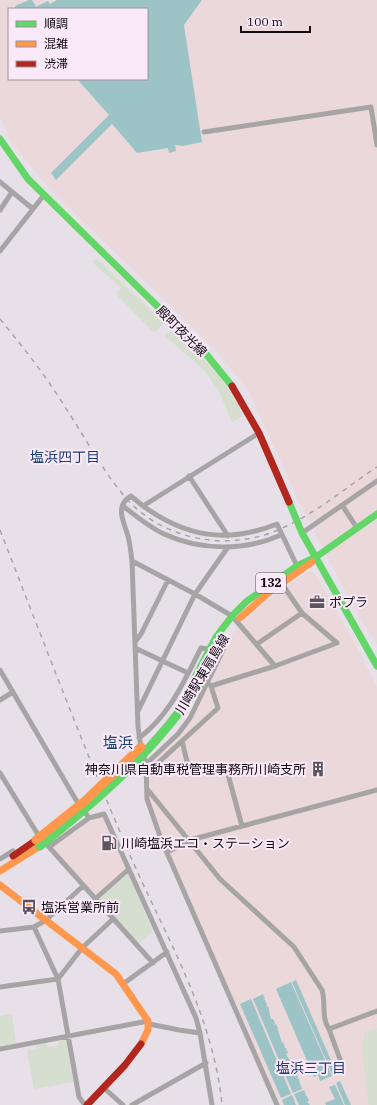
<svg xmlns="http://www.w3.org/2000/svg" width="377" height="1105" font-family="'IBM Plex Serif','Noto Sans JP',serif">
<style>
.industrial{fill:#ead8da}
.green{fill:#d6decf}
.water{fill:#9cc3c6}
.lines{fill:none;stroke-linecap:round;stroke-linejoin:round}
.street{stroke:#a7a4a6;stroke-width:5}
.fast{stroke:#63d668;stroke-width:7}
.slow{stroke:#ff974d;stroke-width:7}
.jam{stroke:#b3261e;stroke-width:7}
.rail{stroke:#a8a4a7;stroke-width:1.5;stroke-dasharray:5 5;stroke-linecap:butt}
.street-bridge{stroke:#a7a4a6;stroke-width:5}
.fast-bridge{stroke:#63d668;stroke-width:9}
.slow-bridge{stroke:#ff974d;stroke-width:9}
.labels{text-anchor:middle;stroke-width:4;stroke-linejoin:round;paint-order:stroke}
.shield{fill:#fae9f9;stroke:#574e57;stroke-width:1}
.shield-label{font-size:12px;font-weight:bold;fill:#110c11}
.street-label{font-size:13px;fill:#110c11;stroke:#fae9f9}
.poi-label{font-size:13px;fill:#110c11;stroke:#fae9f9;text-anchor:start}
.neighbourhood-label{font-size:14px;fill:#1c3f74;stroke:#fae9f9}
.quarter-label{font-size:15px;fill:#1c3f74;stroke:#fae9f9}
</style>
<rect width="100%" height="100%" fill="#e8e0e8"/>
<path class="industrial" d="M0 0H29L15 6V9H9V79H77L109 115 51 173 53 175 112 124 137 153 168 148 176 151 175 145 183 146 202 142 184 25 202 0H377V645L357 613 305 515 249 391 214 348 49 188 12 143 0 117Z
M32 0H57L49 4 48 1 37 6V8Z
M309 571 314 572 361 654 377 687V1105H279L170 855 149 798 152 792 147 776 150 764 180 733 228 641 236 629 257 608Z
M100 817 103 818 126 870 95 896 51 847 87 822Z"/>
<path class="green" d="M97 258 164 323 154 333 116 294 121 288 92 262Z
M173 328C201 355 227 380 243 416L232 422 220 394 206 372 165 336Z
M127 874 129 875 153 932 138 944 99 901 100 898Z
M12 1014 16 1043 0 1046V1016Z
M377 1028V1105H369L362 1049 365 1032Z
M66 1040 73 1082 34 1089 27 1051 35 1049V1045L47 1043 48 1047 59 1045 58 1041Z"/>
<path class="water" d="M29 0H32L37 8V6L48 1 50 4 57 0H202L184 25 202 142 183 146 175 145 176 151 169 153 168 148 137 153 112 124 56 180 51 173 109 115 77 79H147V9H15V6Z
M296 980 337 1074 333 1076 292 982Z
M291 982 332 1076 320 1081 318 1075 314 1077 276 989Z
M263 994 265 999 263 1000H265L267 1005 266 1007 268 1006 271 1019H273L275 1023 274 1025 276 1024 278 1029 276 1030H278L282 1043 283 1042 285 1047 284 1048H286L288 1053 286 1054 296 1071 294 1073 296 1072 302 1089 293 1093 253 999Z
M251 999 291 1094 281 1098 240 1004Z
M340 1081 351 1105H345L336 1083Z
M335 1085 344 1105H326L325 1103 335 1099 329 1087Z
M304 1090 306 1095 305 1096H307L309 1101 307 1102 310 1105H299L294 1094Z
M292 1095 296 1105H284L282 1100Z"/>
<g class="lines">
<path class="street" d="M204 132 371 107 377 145
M0 182 33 209
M0 210 12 192
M0 251 44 195
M189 476 228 536
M342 505 357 528
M123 506C136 516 149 527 164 534 201 551 245 551 281 535
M143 506C186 537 227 544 277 524L297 566
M302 533 377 481
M132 561 195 594 232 616 275 666
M135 642 141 634 168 580
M257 644 302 613
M135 648 188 673
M0 670 76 800 89 818 104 814 196 1018 200 1033 212 1105
M209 684 211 686 275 666 337 643 302 613 282 584
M0 700 13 692
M138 711 195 594 228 547
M139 738C170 715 184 681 201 648L208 649
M182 741 190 774 226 767 242 826
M141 748 138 727 132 561C131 553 130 544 128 536 124 522 114 506 131 496L143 506 259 433
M144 756 146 764 147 799 161 839 277 1105
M146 764 178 734 190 718 226 644
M0 773 37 833 49 847 153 963
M147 773 218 708 211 686
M148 790 220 879 294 947 322 990C326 1003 321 1018 329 1029L377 1011
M49 847 89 818
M167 852 190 840 377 790
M0 859 13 851
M95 899 129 869
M34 927 58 979 79 1097 85 1105
M0 931 34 927 46 920 83 886
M123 984 167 952
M0 987 58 979 82 948 113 919
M149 1024 179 1030 200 1033
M329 1029 341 1062
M0 1049 148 1021
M104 1088 123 1105
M132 1105 206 1063"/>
<path class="fast" d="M0 139 28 179 206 354 232 386
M289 502 302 533 377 666
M193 681 216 637 232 616 247 601 297 566 316 557 377 514"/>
<path class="slow" d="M240 618 268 593 312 562
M0 871 40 846
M0 885 116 974 148 1021V1030L141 1044"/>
<path class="jam" d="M232 386 259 433 289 502
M13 856 36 840
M87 1105 125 1065 141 1044"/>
<path class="rail" d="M0 319C23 347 46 376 65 407 85 437 102 470 125 497 162 540 227 552 278 530 314 515 345 488 377 467
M0 530C42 638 83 746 129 853 165 936 213 1013 222 1105"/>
<path class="street-bridge" d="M205 682 209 684"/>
<path class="fast-bridge" d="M40 846C100 798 157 749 199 684"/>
<path class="slow-bridge" d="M36 840 86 800 141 747"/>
</g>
<defs>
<g id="office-bare" transform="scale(1.2)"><path d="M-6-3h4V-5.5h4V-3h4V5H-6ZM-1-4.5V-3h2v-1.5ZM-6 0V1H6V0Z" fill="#5c565c" stroke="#fae9f9" stroke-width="2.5" paint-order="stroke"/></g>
<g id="building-bare" transform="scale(1.2)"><path d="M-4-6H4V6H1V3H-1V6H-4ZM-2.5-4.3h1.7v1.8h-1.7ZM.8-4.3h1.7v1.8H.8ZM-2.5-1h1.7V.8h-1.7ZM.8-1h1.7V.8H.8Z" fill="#5c565c" stroke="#fae9f9" stroke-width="2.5" paint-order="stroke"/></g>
<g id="fuel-bare" transform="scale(1.2)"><path d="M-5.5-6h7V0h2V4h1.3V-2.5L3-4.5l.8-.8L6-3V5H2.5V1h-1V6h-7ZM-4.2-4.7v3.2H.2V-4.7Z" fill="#5c565c" stroke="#fae9f9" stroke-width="2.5" paint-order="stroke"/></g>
<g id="bus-bare" transform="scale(1.2)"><path d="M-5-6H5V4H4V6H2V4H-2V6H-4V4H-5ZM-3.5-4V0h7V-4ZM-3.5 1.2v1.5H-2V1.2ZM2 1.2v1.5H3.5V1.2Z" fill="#5c565c" stroke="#fae9f9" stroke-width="2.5" paint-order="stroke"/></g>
</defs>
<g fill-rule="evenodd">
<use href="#office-bare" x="317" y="602"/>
<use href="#building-bare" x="318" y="769"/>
<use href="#fuel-bare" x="109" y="843"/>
<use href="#bus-bare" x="29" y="907"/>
</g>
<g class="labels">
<rect class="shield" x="256" y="573" width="30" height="20" rx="3"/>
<g class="shield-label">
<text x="271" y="587">132</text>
</g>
<g class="street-label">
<text transform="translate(182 331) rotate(45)" y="5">殿町夜光線</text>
<text transform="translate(202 674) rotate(-59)" y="5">川崎駅東扇島線</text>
</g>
<g class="poi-label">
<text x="329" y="607">ポプラ</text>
<text x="306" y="774" text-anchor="end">神奈川県自動車税管理事務所川崎支所</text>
<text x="121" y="848">川崎塩浜エコ・ステーション</text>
<text x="41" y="912">塩浜営業所前</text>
</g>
<g class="neighbourhood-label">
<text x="65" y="462">塩浜四丁目</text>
<text x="311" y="1073">塩浜三丁目</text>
</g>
<g class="quarter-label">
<text x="118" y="748">塩浜</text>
</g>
</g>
<rect x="8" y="8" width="140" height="72" fill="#fae9f9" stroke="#9d919c"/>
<rect x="16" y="21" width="20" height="6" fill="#63d668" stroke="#9d919c"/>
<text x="44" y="28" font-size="12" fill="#110c11">順調</text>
<rect x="16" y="41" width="20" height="6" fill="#ff974d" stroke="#9d919c"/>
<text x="44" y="48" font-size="12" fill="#110c11">混雑</text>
<rect x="16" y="61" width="20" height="6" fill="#b3261e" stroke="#9d919c"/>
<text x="44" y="68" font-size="12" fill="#110c11">渋滞</text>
<path d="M241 26v6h69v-6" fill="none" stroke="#110c11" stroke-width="2"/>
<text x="247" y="26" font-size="12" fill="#110c11" stroke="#fae9f9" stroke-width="3" paint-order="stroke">100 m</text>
</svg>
